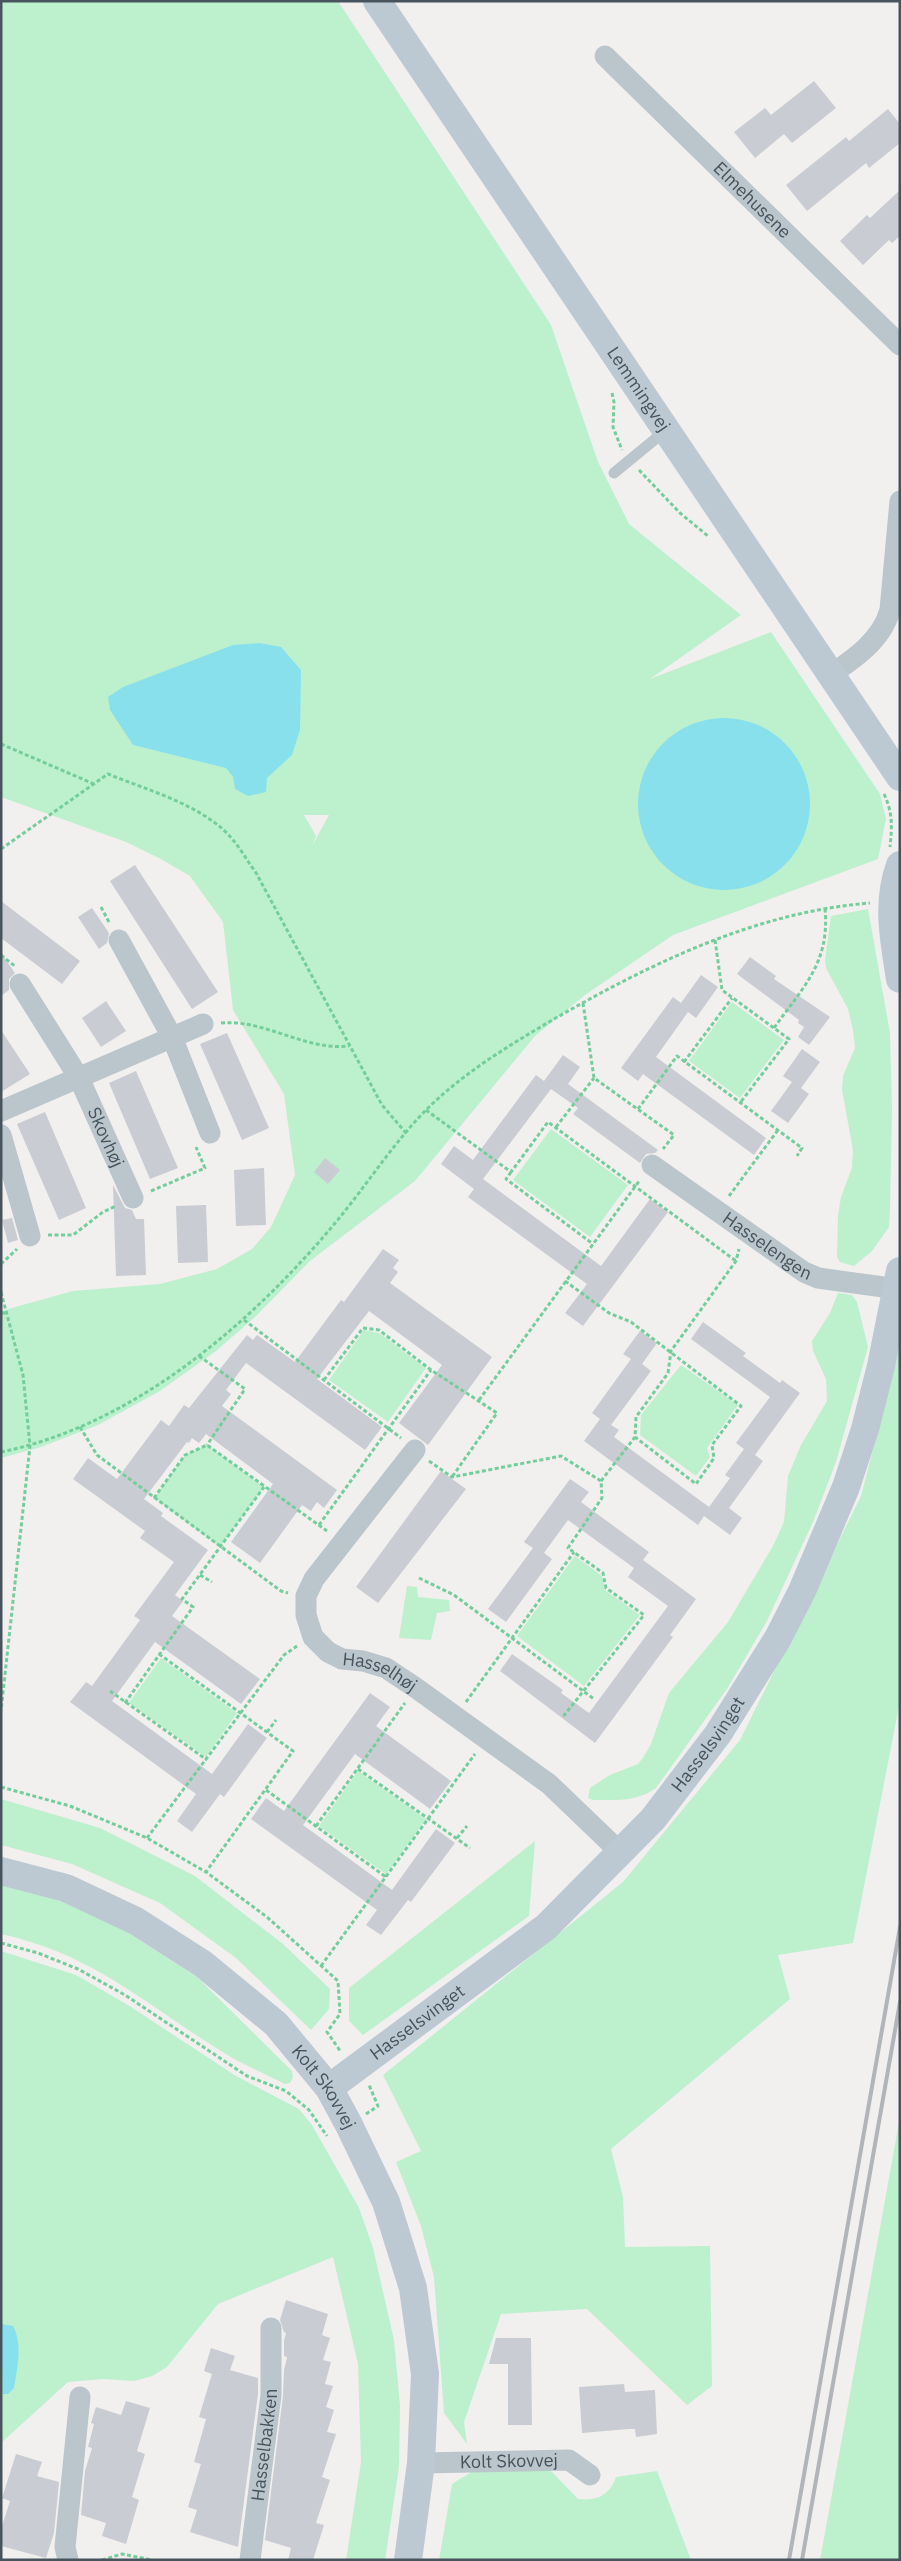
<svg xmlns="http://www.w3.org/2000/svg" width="901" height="2561" font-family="'IBM Plex Sans',sans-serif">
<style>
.green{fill:#bdf0cd;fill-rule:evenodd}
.water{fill:#89e0ed}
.building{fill:#c9ccd2}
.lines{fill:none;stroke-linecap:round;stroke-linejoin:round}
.path{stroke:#74ce9b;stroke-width:3;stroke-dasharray:4 2.5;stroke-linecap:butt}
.lane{stroke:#bac5cc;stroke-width:11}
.street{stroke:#bac5cc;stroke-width:21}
.secondary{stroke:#bcc9d3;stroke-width:28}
.rail{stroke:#b1b5b9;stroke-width:4}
.labels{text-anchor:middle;stroke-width:4.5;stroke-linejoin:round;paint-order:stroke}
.street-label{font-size:18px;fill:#47545d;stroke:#fff}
</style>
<rect width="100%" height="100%" fill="#f2efef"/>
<path class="green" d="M1 1H338L551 325 598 462 629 524 741 615 650 679 771 632 880 794 886 819 878 859 673 935 585 995 535 1036 415 1181 310 1261 254 1318 216 1351 160 1391 98 1425 41 1447 1 1458V1311L73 1291 160 1284 217 1269 252 1249 271 1227 295 1175 284 1094 233 1010 223 922 195 883 190 876 161 859 126 842 1 797ZM304 815H329L312 846 316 836Z
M868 909 890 1033 892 1110 890 1209 889 1227 872 1251 854 1266 840 1262 837 1257 838 1215 841 1197 852 1168 853 1150 842 1090 843 1076 855 1048 853 1030 848 1009 826 968 825 960 831 916Z
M732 1002 784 1040 740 1098 689 1061Z
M551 1129 628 1185 590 1237 513 1180Z
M838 1293 852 1295 857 1302 868 1347 836 1462 813 1522 767 1621 727 1689 656 1788C637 1802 615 1800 593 1800L588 1798 590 1788 610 1775 638 1764 643 1758 651 1744 669 1693 728 1622 773 1546 784 1522 788 1476 801 1445 827 1401 826 1379 813 1351 812 1341 830 1313Z
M364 1330 379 1333 426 1368 388 1422 329 1380Z
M900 1345V1701L853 1943 778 1955 790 1999 611 2149 623 2197 625 2247 710 2246 712 2386 687 2405 587 2309 501 2314 464 2422 467 2444 444 2413 434 2277 421 2226 396 2162 421 2151 383 2075 623 1882 740 1740 861 1496Z
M681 1365 738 1405 707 1448 710 1457 696 1476 640 1435 641 1415Z
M207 1445 264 1487 220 1547 154 1498 185 1455Z
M575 1556 602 1576 605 1590 640 1615 584 1686 517 1636Z
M407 1586 417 1587 418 1597 449 1600 450 1611 437 1613 431 1640 399 1638Z
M161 1658 237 1713 206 1757 129 1703Z
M358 1771 426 1819 386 1874 319 1826Z
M1 1799 100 1828 195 1876 283 1944 330 1989 329 2009 311 2030 236 1958 160 1903 72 1864 1 1845Z
M535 1841 529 1916 363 2035 349 2021V1988Z
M1 1882 68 1901 126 1931 197 1977 292 2071 293 2077 290 2083 285 2084C264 2073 241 2064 221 2051 145 2004 93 1954 1 1934Z
M1 1951 76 1975 128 2005 236 2076 299 2109 312 2125 359 2208 373 2248 394 2340 400 2405 399 2467 385 2560H346L361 2462 358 2364 333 2257 218 2304 167 2367 152 2376 134 2381 102 2379 68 2382 1 2443Z
M900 2117V2560H820Z
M478 2468H544L552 2472 578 2499C597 2501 609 2496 616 2477L657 2471 691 2560H439L452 2484Z"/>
<path class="water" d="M260 643 281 647 301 670 300 730 292 755 267 778 266 792 248 796 235 789 233 777 226 768 133 745 110 710 108 697 123 687 233 645Z
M638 804a86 86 0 1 1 172 0a86 86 0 1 1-172 0Z
M1 2324 13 2326C23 2344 17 2369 14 2388L8 2394H3Z"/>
<path class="building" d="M814 81 836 108 792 143 784 134 755 158 734 132 765 108 771 115Z
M888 109 900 124V143L869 168 866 163 807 211 786 185 846 137 849 141Z
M900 190V236L892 243 889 240 863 265 840 241 867 215 870 218Z
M135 865 218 992 192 1009 110 881Z
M1 901 80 961 62 984 1 938Z
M92 908 109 933 107 943 99 949 78 917Z
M1 953 15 973 9 979V990L1 996Z
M750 957 776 976 774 979 830 1017 809 1045 798 1037 804 1027 798 1023 799 1020 737 974Z
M701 975 718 987 696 1018 688 1012 656 1057 766 1138 754 1155 643 1074 638 1081 621 1068 673 997 681 1003Z
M106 1001 126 1031 101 1047 82 1018Z
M1 1030 30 1074 1 1092Z
M227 1033 269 1128 242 1140 200 1044Z
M802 1049 820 1062 801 1088 809 1094 788 1123 771 1111 792 1082 783 1076Z
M563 1055 580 1067 568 1084 658 1150 655 1153 646 1154 640 1163 573 1114 578 1108 551 1089 483 1179 601 1266 650 1199 668 1212 583 1326 565 1313 587 1284 468 1197 474 1189 441 1164 454 1146 473 1160 536 1075 544 1081Z
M136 1071 178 1168 150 1179 109 1083Z
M45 1112 86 1208 59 1220 17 1124Z
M325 1158 340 1170 328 1184 314 1172Z
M264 1168 266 1225 236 1226 234 1170Z
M113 1185 125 1208 132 1210 136 1219H144L146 1275 116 1276Z
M206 1205 208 1262 178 1263 176 1206Z
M12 1218 18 1240 8 1243 2 1220Z
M383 1249 399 1260 393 1268 398 1272 390 1283 492 1357 428 1445 399 1423 442 1365 369 1311 317 1379 382 1427 365 1450 246 1363 226 1390 231 1394 222 1406 337 1490 324 1508 317 1502 311 1511 302 1505 260 1563 231 1542 273 1484 206 1434 199 1443 192 1438 189 1443 187 1442 144 1499 163 1513 161 1516 208 1550 175 1595 183 1601 172 1616 260 1679 241 1704 155 1642 112 1701 212 1774 248 1724 267 1738 224 1797 220 1794 192 1832 177 1821 196 1794 70 1702 86 1682 92 1686 140 1620 134 1616 174 1562 140 1538 145 1531 73 1479 88 1458 117 1479 161 1420 169 1426 184 1405 189 1408 247 1335 253 1340 257 1335 295 1362 341 1300 344 1302Z
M703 1322 746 1353 743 1356 780 1383 782 1380 800 1393 755 1455 763 1461 729 1508 742 1518 730 1535 704 1516 698 1525 584 1441 600 1419 592 1413 631 1359 623 1354 640 1331 657 1343 642 1364 651 1371 611 1425 619 1430 614 1437 709 1507 730 1478 725 1475 744 1449 736 1443 770 1397 691 1339Z
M441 1471 466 1489 378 1603 356 1587Z
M570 1479 589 1492 581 1502 649 1552 643 1560 696 1599 670 1635 673 1637 595 1743 500 1671 512 1654 563 1690 561 1693 589 1713 668 1606 628 1577 634 1568 568 1520 544 1553 552 1559 506 1622 488 1609 533 1548 524 1542Z
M370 1693 390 1707 376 1726 451 1781 430 1809 355 1754 303 1825 392 1890 436 1829 455 1843 411 1902 408 1900 381 1935 366 1925 377 1910 251 1819 266 1798 284 1811Z
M286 2300 328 2314 322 2335 330 2338 323 2360 331 2362 325 2384 333 2386 326 2407 334 2410 327 2432 336 2434 322 2477 330 2480 316 2523 324 2525 313 2560H288L291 2548 265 2540 283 2396 284 2370 287 2357 284 2356V2341L286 2333 284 2332 280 2320Z
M496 2338H531L532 2425H508V2364H489Z
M211 2348 235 2356 230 2370 258 2378V2394L238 2547 190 2532 197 2510 188 2507 201 2464 194 2462 206 2419 199 2417 212 2374 204 2371Z
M624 2384 625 2392 655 2390 657 2434 636 2437 635 2429H629L582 2433 579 2387Z
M126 2401 150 2408 137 2451 145 2454 132 2497 139 2500 126 2544 102 2536 106 2523 81 2515 85 2471 92 2448 88 2447 94 2424 91 2423 96 2407 121 2415Z
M16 2454 42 2462 37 2476 59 2482 54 2533 46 2558 1 2546V2529L10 2501 2 2498Z"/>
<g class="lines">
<path class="path" d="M612 393 614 402 613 427 622 450
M639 470 680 513 708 536
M1 744 94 784
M884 794C893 813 892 827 890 847
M1 849 108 774C147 790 206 806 233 840 241 849 247 861 255 871L382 1105 406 1133
M101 907 110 924
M715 940 722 990 789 1039 740 1103
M1 955 16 967
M583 1003 594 1078 674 1135 663 1149
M221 1023C265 1019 305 1051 349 1046
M774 1028C803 987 830 963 825 909
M684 1062 732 998
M638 1109 677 1056 802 1148 797 1156
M426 1110 511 1172 548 1122 736 1261
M556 1127 594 1078
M511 1172 506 1179 593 1244
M151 1191 205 1168 196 1147
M729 1196 778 1130
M48 1235H73L103 1212 116 1206
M1 1264 17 1249
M565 1281 609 1313 631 1322 741 1406 712 1445 714 1458 696 1484 635 1437
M1 1292 23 1375 30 1446 1 1711
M1 1313H7
M244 1320 401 1438
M199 1356 245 1389 207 1445
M324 1380 363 1328 379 1330 431 1370 497 1413 452 1477
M479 1400 640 1180
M80 1427 97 1455 281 1591 288 1593
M1 1452C134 1425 251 1324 336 1222 366 1186 392 1145 425 1111 463 1073 508 1046 554 1019 652 963 756 912 870 903
M429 1461 452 1477 561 1456 601 1481 602 1498 568 1548 603 1573 606 1588 644 1615 562 1718
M601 1481 635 1437 636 1417 668 1373 671 1351 736 1261 739 1249
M154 1498 185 1455 207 1445 327 1531
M319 1525 431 1370
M200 1575 212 1582
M419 1578 454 1595 594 1699
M159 1654 293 1751 206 1872
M110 1691 207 1760
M466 1702 574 1552
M125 1703 193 1607 182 1599 264 1487
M267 1732 276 1720
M358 1769 470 1848
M1 1787 70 1806 147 1838 206 1872 267 1917 338 1981 340 2014 327 2032 341 2052
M266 1790 386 1877
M316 1826 405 1703
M147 1838 284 1655 297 1646
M457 1838 467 1826
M1 1943 38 1953 78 1969 125 1995 247 2076 286 2091 309 2110 327 2136
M321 1966 475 1754
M366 2114 378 2106 369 2085
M102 2560 122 2554 152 2560"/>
<path class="lane" d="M614 473 665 431"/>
<g class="street">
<path id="s1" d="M605 56 900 345"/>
<path d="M830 675C854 659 882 640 890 610L900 501"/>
<path d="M119 940 172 1037 210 1133"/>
<path id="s2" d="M20 984 79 1078 133 1198"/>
<path d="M1 1111 203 1024"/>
<path d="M1 1135 30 1236"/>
<path id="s3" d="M652 1165 804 1272 818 1278 898 1289"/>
<path id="s4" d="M415 1450 314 1579 306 1596V1615L313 1637 328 1652 342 1659 363 1661 386 1668 416 1688 549 1784 621 1853"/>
<path id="s5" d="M421 2463 569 2460 590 2475"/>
<path d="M68 2560 65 2547 80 2397"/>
<path id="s6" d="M250 2560 271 2395V2328"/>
</g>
<g class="secondary">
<path id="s7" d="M377 1 900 777"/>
<path d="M900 865C886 903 894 940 900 979"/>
<path id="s8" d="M1 1871 66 1888 136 1921 203 1964 276 2024 329 2088 349 2125 386 2202 413 2288 425 2374 421 2463 408 2560"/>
<path id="s9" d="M329 2088 546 1927 653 1819 718 1734 778 1638 802 1591 846 1487 865 1429 881 1366 900 1271"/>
</g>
<path class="rail" d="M789 2560 900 1927
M802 2560 900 2002"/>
</g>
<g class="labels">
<g class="street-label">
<text dy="6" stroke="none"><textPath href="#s1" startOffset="206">Elmehusene</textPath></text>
<text dy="6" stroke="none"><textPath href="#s7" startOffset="468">Lemmingvej</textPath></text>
<text dy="6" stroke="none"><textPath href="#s2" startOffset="176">Skovhøj</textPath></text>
<text dy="6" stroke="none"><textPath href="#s3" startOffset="141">Hasselengen</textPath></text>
<text dy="6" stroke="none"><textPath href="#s4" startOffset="302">Hasselhøj</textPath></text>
<text dy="6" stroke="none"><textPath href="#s9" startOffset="515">Hasselsvinget</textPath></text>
<text dy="6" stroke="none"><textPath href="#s9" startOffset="110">Hasselsvinget</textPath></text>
<text dy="6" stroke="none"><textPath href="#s8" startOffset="398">Kolt Skovvej</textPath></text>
<text dy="6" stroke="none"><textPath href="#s6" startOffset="116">Hasselbakken</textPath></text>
<text dy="6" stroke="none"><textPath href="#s5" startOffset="88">Kolt Skovvej</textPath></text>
</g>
</g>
<rect width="901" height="2561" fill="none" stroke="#47545d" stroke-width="5"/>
</svg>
